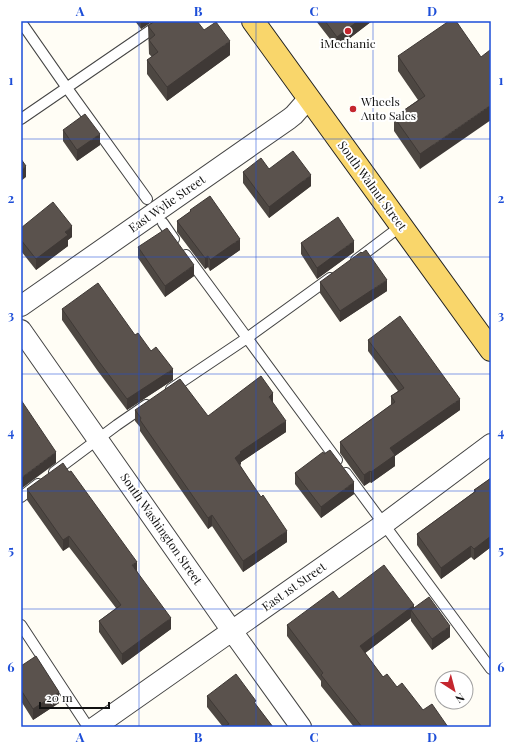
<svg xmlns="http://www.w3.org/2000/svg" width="512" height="748" font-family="'Playfair Display',serif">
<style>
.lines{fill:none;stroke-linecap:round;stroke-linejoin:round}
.service-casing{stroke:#444;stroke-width:12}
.minor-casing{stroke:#444;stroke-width:22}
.primary-casing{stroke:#222;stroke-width:24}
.service{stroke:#fff;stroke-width:10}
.minor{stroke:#fff;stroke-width:20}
.primary{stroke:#f9d66b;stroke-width:22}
.wall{fill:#4d4742}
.shaded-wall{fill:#3f3936}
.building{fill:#5a524d;stroke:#3f3936}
.grid{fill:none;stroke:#1d4ed8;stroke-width:1;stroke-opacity:0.55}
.poi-dot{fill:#c4262e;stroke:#fff;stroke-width:1.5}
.labels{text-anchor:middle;stroke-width:4;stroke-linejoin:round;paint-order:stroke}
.poi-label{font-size:12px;fill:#111;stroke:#fff}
.street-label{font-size:12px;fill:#111;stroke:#fff}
.neatline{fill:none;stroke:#1d4ed8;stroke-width:1.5}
.grid-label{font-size:13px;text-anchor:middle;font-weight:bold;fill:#1d4ed8}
</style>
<rect width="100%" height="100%" fill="#fffdf5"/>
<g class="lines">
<g class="service-casing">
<path id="service" d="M21 22 67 88 147 199
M21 119 164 21
M163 223 174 239
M186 255 337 460
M356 260 401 226
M171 389 247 338 330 278
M54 472 117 425 146 405
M346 473 491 669
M21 497 38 484
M21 625 88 727"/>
</g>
<g class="minor-casing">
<path id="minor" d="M21 306 289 119 294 115 309 98
M21 330 232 631 301 727
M95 727 384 524 491 444"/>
</g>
<g class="primary-casing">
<path id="primary" d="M253 21 491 350"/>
</g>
<use href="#service" class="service"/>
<use href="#minor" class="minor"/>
<use href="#primary" class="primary"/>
</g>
<path class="wall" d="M135 21H153L141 29Z
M316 21H372L337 48Z
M148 26 204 30 230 55 167 101 147 74V60L152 57 149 54Z
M398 56 481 57 420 169 394 131V117L418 100 398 71Z
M63 130 100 145 77 161 63 141Z
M269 169 311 186 269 218 243 183V172Z
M190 210 240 250 210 271 208 267 205 269 177 232V221L190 212Z
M21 228 72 237 68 240V246L36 270 21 251Z
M301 243 354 252 317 279 301 254Z
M138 247 194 276 165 297 138 258Z
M320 282 387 291 340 322 320 293Z
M62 309 135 335 151 351 173 380 127 410 97 370 62 320Z
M368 340 460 410 395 456V466L371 483 370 482 364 486 340 453V442L391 405V396L398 391 368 351Z
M273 403 286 432 241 462V464L240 465 287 542 243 572 212 526 208 529 140 431V427L135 421V410L208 416Z
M295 473 354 494 321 518 295 484Z
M491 478V547L474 560 471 557 441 579 417 545V534L474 492V490Z
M27 489 137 571 171 629 122 665 99 632V621L116 608 69 547 63 551 27 500Z
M339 599 414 608 450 637 432 650 411 621V618L365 653 383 677 397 687 423 710 448 727H354L321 686V681L287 636V625Z
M21 666 59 703 33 720 21 701Z
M207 696 256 705 273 727H223L207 707Z"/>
<path class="shaded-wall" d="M141 21H153L141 29Z
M358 21H372L337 48V37Z
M230 41V55L167 101V87Z
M491 105V120L420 169V154Z
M100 134V145L77 161V150Z
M26 166V177L21 181V170Z
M311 175V186L269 218V207Z
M72 226V237L68 240V246L36 270V259L65 232Z
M240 239V250L210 271V260Z
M354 241V252L317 279V268Z
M208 256V267L205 269V258Z
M194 265V276L165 297V286Z
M387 280V291L340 322V311Z
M173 369V380L127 410V399Z
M273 393V404L269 397Z
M460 399V410L395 456V466L371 483V472L390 448Z
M286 421V432L241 462V464L235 469V458L240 452Z
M56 452V463L21 489V478Z
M370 471V482L364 486V475Z
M354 482V494L321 518V507Z
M212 515V526L208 529V518Z
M287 531V542L243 572V561Z
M69 536V547L63 551V540Z
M491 536V547L474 560V549Z
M471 546V557L441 579V568Z
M137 562V573L132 565Z
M414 605V614L411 610V618L360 657V646Z
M171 618V629L122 665V654Z
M450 626V637L432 650V639Z
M59 692V703L33 720V709Z"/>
<path class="building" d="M155 21H197L204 30 216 22 230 41 167 87 147 60 158 52 149 40 155 35 148 26Z
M325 21H358L337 37Z
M449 21H456L481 57 490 50 491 51V105L420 154 394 117 425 96 398 56Z
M85 114 100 134 77 150 63 130Z
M293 151 311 175 269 207 243 172 261 158 269 169Z
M21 159 26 166 21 170Z
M210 196 240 239 210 260 208 256 205 258 177 221 191 211 190 210Z
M53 202 72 226 65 232 68 235 36 259 21 240V228Z
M338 217 354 241 317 268 301 243Z
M167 228 194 265 165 286 138 247Z
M366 250 387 280 340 311 320 282 361 252 362 253Z
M98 283 135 335 138 333 151 351 156 347 173 369 127 399 97 359 62 309Z
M400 316 460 399 390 448 395 455 371 472 370 471 364 475 340 442 395 402 391 396 404 388 368 340Z
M261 376 273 393 269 397 286 421 240 452 241 453 235 458 261 497 263 495 287 531 243 561 212 515 208 518 140 420 141 418 135 410 180 379 208 416Z
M21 400 56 452 21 478Z
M330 450 354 482 321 507 295 473 323 452 324 454Z
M63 463 69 472 71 471 137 562 132 565 171 618 122 654 99 621 121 605 69 536 63 540 27 489Z
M491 478V536L474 549 471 546 441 568 417 534 476 491 474 490Z
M384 565 414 605 360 646 383 677 387 674 397 687 402 683 423 710 432 704 448 727H362L321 675 323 673 287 625 333 591 339 599Z
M429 597 450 626 432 639 411 610Z
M36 656 59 692 33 709 21 690V666Z
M236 674 256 701 254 702 273 727H224L229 724 207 696Z"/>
<path class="grid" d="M139 21V727M256 21V727M373 21V727M21 139H491M21 257H491M21 374H491M21 491H491M21 609H491"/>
<g class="poi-dot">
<circle cx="348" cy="31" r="4"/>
<circle cx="353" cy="109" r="4"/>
</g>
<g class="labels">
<g class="poi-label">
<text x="348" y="48">iMechanic</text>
<text x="361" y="106" text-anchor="start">Wheels<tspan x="361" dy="14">Auto Sales</tspan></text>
</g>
<g class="street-label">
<text transform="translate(372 186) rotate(54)" y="4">South Walnut Street</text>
<text transform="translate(167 204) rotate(-35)" y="4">East Wylie Street</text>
<text transform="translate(161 529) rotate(55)" y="4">South Washington Street</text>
<text transform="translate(294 587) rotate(-35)" y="4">East 1st Street</text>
</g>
</g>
<rect width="512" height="748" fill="none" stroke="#ffffff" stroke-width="44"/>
<g transform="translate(454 690) rotate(144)"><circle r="19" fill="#ffffff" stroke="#a0a0a0"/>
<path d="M0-3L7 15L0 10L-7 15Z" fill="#c4262e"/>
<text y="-6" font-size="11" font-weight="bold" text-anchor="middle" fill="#111111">N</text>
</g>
<path d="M40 702v6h69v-6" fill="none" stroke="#111111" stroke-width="2"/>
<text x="46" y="702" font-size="12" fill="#111111" stroke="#ffffff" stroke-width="3" paint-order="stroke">20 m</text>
<rect x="22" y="22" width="468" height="704" class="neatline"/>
<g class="grid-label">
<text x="80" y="16">A</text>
<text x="198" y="16">B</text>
<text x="314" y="16">C</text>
<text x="432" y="16">D</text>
<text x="11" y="85">1</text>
<text x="501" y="85">1</text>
<text x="11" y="203">2</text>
<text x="501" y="203">2</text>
<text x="11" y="320">3</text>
<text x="501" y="320">3</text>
<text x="11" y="437">4</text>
<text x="501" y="437">4</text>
<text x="11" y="555">5</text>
<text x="501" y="555">5</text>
<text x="11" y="672">6</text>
<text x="501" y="672">6</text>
<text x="80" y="742">A</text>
<text x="198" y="742">B</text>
<text x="314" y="742">C</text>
<text x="432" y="742">D</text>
</g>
</svg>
